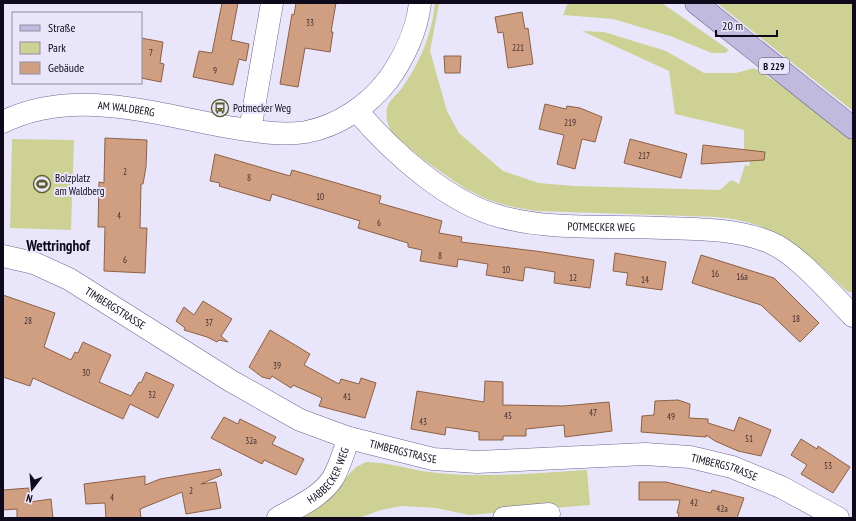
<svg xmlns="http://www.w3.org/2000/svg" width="856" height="521" font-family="'PT Sans Narrow',sans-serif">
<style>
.green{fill:#cdd294}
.building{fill:#d09f81;stroke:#8d6044}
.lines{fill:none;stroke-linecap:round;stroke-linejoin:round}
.minor-casing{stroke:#6d6593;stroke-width:23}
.major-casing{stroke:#675e8d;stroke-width:23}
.minor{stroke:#fff;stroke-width:22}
.major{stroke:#c1badf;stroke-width:22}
.labels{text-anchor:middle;stroke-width:4;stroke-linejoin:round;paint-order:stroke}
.number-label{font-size:9px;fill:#3e2f34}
.shield{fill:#e9e6fb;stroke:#504c5e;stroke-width:1}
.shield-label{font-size:10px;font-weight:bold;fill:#0e0a1b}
.poi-label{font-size:11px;fill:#0e0a1b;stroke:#e9e6fb;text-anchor:start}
.street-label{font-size:11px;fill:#0e0a1b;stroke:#e9e6fb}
.district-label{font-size:15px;font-weight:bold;fill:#0e0a1b;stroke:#e9e6fb}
</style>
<rect width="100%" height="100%" fill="#e9e6fb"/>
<path class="green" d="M435 3H447L439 4 430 51 447 111 459 133 503 171 539 183 575 186 720 190 731 180 739 184 745 165 749 166 751 152 744 150V130L675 114 669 71 582 31 604 32 666 51 704 73H736L754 68 783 86 853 141V292H848C806 252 778 222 716 217L536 211 513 207 489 200 466 189 425 161 393 134C388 127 385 116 387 108 389 100 397 95 402 88 420 62 432 35 435 3Z
M568 3H662L729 50 725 53H712L670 36 613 19 563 15Z
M717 3H853V111Z
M12 139 74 140 71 230 10 228Z
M366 462C390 462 413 471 438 473 488 478 537 473 587 470L590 505 469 515 436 508 402 506 381 510 359 518H298L321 504 356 467Z"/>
<path class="building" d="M222 3H238L231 40 249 44 246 61 239 59 233 85 193 77 199 51 212 53Z
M296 3H336L331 32H333L330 52 305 48 298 87 280 84 292 14 294 15Z
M522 12 525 29 528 28 533 64 508 68 503 32 498 33 495 17Z
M141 38 163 42 160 63 164 64 161 82 141 78Z
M444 56H461L460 73H445Z
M545 104 566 109 567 106 580 108 602 117 595 142 582 139 575 169 557 164 564 135 539 129Z
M105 138 147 140 146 167 143 184H141L140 228H147L145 273 104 271 105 227H98L99 182 104 183Z
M630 139 687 154 681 178 624 163Z
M703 145 765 152 764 160 701 164Z
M215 154 290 176 292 170 381 196 379 203 442 221 439 233 462 237 461 242 543 252 594 260 590 288 554 283 555 272 525 267 523 281 486 275 488 264 458 259 457 267 420 261 422 250 408 247V243L358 228 360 221 272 194 270 201 219 186 220 183 210 181Z
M615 253 666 262 662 290 626 285 628 273 613 271Z
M701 255 774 278 819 323 800 342 761 305 692 283Z
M3 295 55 313 44 347 71 360 75 352 78 353 83 342 111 355 99 382 131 396 139 382 141 383 146 372 174 385 158 418 130 404 123 419 33 378 30 386 3 377Z
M203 301 232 319 221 336 228 342 219 340 217 342 207 337 184 330 185 328 176 321 184 307 194 315Z
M270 330 310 354 304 365 339 384 341 379 359 384 361 378 376 383 365 418 319 406 322 398 293 385 291 388 272 376 270 379 262 377 249 367Z
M485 381 503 382V405L563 406 609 402 612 431 565 437 564 425 526 429V436H503V440H479V432L446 427 445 435 411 429 417 391 484 402Z
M678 400 690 404 689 418 708 419V423L734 431 739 417 771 430 761 456 738 451 715 441 706 435V437L641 432 642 416 654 415 655 401Z
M224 417 238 424 240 419 276 437 272 444 304 459 296 475 264 460 262 464 211 438Z
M801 439 817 449 818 446 850 467 833 493 801 474 807 465 791 455Z
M220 469 222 475 201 484 216 482 221 508 186 514 182 492 140 509 141 518H106L105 503 86 504 84 484 145 476V485L160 479Z
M639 482H666L711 493 712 490 744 498 737 518H678L679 513H677L680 500H639Z
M29 488 30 502 51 499 53 518H17V509L3 510V490Z"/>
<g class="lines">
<g class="minor-casing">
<g id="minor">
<path id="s1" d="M357 111C392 152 449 204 502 217 554 231 611 225 665 228 700 229 737 229 769 242 798 254 831 294 853 316"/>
<path id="s2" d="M3 122C74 87 155 114 228 127 253 131 281 136 306 132 338 126 368 106 388 80 404 58 417 30 420 3"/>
<path d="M250 130 272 3"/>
<path id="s3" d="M3 256 34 263 69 279 231 381 300 420 349 438 433 459 477 462 645 454 690 457 732 467 781 487 838 518"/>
<path id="s4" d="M278 518C297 507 321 497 333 478 340 466 344 450 349 438"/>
<path d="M504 518 549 514"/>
</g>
</g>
<g class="major-casing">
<path id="major" d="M696 3 853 128"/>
</g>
<use href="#minor" class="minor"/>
<use href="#major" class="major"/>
</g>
<defs>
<g id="bus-ring" transform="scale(0.9)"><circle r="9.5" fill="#e9e6fb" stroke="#595c29" stroke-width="1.5"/><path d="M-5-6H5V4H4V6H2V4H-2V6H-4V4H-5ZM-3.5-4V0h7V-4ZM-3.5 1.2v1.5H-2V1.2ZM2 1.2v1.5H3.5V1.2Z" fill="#595c29"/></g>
<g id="stadium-ring" transform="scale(0.9)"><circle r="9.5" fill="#e9e6fb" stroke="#595c29" stroke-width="1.5"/><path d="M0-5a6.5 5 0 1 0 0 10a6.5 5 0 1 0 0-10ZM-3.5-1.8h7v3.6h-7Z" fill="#595c29"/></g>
</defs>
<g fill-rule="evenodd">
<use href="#bus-ring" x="220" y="108"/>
<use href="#stadium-ring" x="42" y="184"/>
</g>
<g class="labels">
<g class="number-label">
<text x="310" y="26">33</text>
<text x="518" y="51">221</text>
<text x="151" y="56">7</text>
<text x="215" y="74">9</text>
<text x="570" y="126">219</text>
<text x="644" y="159">217</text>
<text x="125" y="175">2</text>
<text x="249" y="181">8</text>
<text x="320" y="200">10</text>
<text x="119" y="219">4</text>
<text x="379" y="226">6</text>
<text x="440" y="259">8</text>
<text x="125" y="263">6</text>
<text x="506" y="273">10</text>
<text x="715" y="277">16</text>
<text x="742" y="280">16a</text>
<text x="573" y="281">12</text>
<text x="645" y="283">14</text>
<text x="796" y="322">18</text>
<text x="28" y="324">28</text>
<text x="209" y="326">37</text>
<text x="277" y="369">39</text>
<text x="86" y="376">30</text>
<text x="152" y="398">32</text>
<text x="347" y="400">41</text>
<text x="593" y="416">47</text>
<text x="508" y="419">45</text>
<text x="671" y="420">49</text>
<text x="423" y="425">43</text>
<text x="749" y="442">51</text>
<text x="251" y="444">32a</text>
<text x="828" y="469">53</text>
<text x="191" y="494">2</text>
<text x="112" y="501">4</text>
<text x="694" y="506">42</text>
<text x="722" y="512">42a</text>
</g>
<rect class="shield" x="759" y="58" width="30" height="16" rx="3"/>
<g class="shield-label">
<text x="774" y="70">B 229</text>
</g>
<g class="poi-label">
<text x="233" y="112">Potmecker Weg</text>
<text x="55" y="182">Bolzplatz<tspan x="55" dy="13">am Waldberg</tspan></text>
</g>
<g class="street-label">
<text dy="4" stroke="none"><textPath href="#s2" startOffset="126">AM WALDBERG</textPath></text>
<text dy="4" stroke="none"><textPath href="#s1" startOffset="282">POTMECKER WEG</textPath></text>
<text dy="4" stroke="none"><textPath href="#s3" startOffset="125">TIMBERGSTRASSE</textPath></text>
<text dy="4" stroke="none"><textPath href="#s3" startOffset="449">TIMBERGSTRASSE</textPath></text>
<text dy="4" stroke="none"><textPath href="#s3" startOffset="773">TIMBERGSTRASSE</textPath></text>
<text dy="4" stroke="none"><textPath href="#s4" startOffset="68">HABBECKER WEG</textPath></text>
</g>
<g class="district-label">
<text x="58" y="251">Wettringhof</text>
</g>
</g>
<rect width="856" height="521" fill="none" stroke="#0e0a1b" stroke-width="8"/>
<rect x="12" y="12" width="130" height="72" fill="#e9e6fb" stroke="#918ea1"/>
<rect x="20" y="25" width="20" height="6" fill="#c1badf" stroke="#918ea1"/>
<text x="48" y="32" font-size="12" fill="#0e0a1b">Straße</text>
<rect x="20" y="42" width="20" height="12" fill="#cdd294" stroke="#918ea1"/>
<text x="48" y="52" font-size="12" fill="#0e0a1b">Park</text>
<rect x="20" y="62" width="20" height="12" fill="#d09f81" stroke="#918ea1"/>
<text x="48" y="72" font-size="12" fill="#0e0a1b">Gebäude</text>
<g transform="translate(32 489) rotate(196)" stroke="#e9e6fb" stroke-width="3" paint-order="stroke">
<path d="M0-3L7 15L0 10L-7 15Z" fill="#0e0a1b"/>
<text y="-6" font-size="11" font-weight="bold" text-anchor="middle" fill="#0e0a1b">N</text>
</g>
<path d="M716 30v6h61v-6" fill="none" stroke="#0e0a1b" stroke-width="2"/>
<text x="722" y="30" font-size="12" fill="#0e0a1b" stroke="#e9e6fb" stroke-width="3" paint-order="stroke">20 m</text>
</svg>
